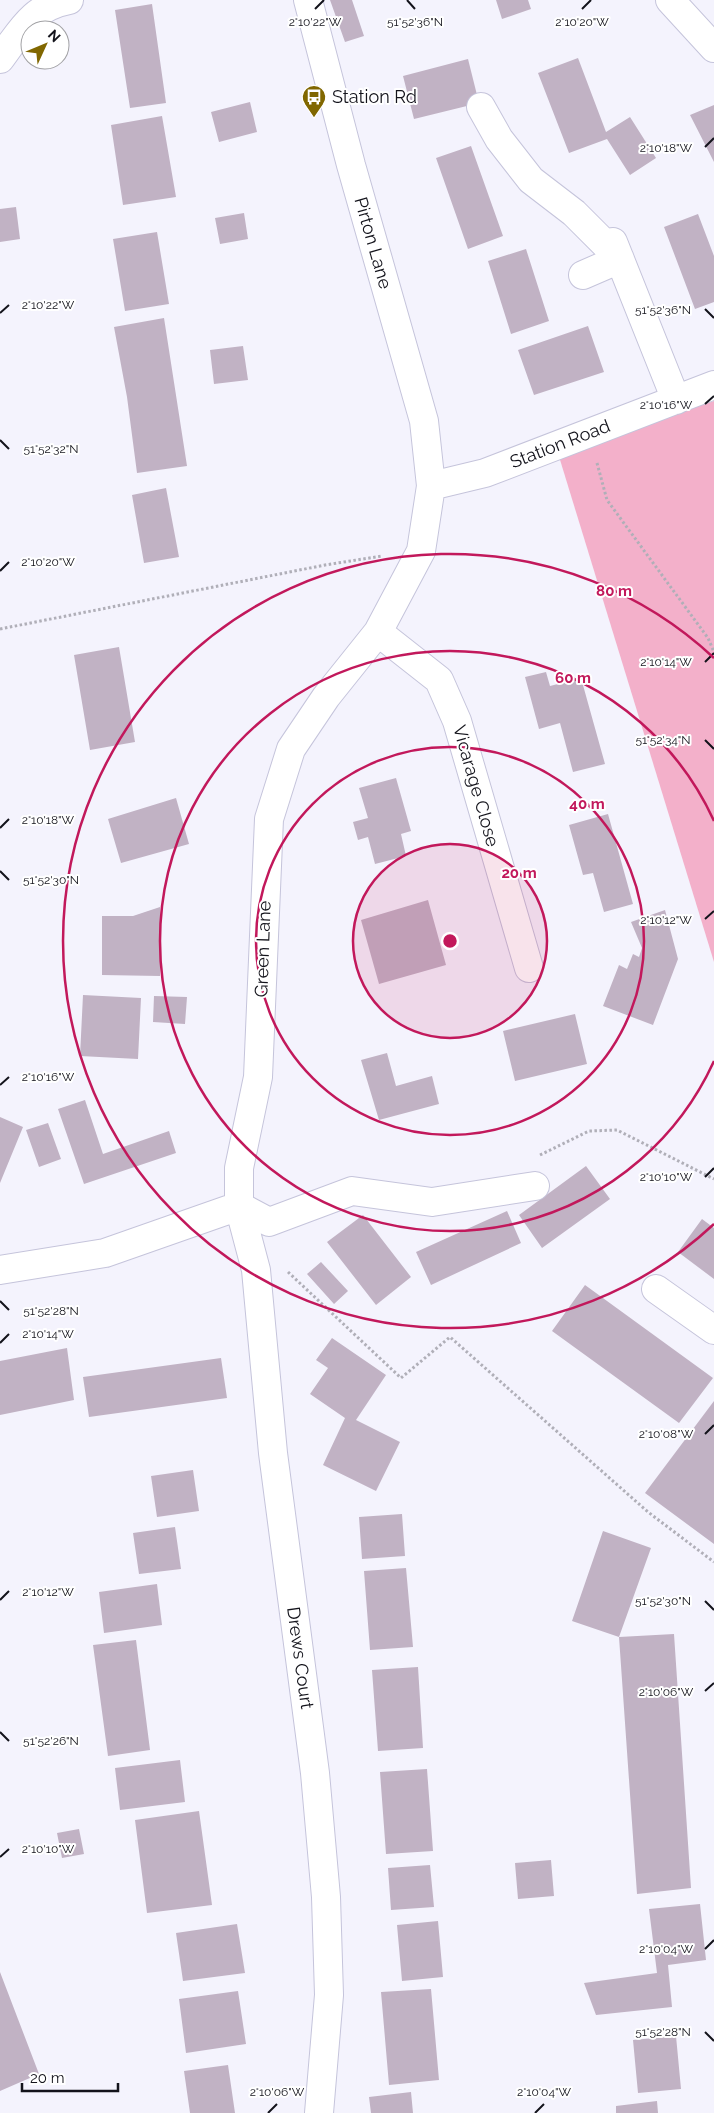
<svg xmlns="http://www.w3.org/2000/svg" width="714" height="2113" font-family="Raleway,sans-serif">
<style>
.green{fill:#f3b0ca}
.building{fill:#c1b2c4}
.lines{fill:none;stroke-linecap:round;stroke-linejoin:round}
.minor-casing{stroke:#c5c4db;stroke-width:30}
.path{stroke:#b0afb8;stroke-width:3;stroke-dasharray:2.5 2.5;stroke-linecap:butt}
.minor{stroke:#fff;stroke-width:28}
.ticks{fill:none;stroke:#13131b;stroke-width:2}
.ring{fill:none;stroke:#c2185b;stroke-width:2.5}
.labels{text-anchor:middle;stroke-width:4;stroke-linejoin:round;paint-order:stroke}
.poi-label{font-size:18px;fill:#13131b;stroke:#fff;text-anchor:start}
.street-label{font-size:18px;fill:#13131b;stroke:#fff}
.ticks-label{font-size:12px;text-anchor:middle;fill:#13131b;stroke:#fff;stroke-width:4;stroke-linejoin:round;paint-order:stroke}
.centre{fill:#c2185b;stroke:#fff;stroke-width:2.5}
.ring-label{font-size:15px;text-anchor:middle;font-weight:bold;fill:#c2185b;stroke:#fff;stroke-width:4;stroke-linejoin:round;paint-order:stroke}
</style>
<rect width="100%" height="100%" fill="#f4f3fd"/>
<path class="green" d="M714 401V962L557 450Z"/>
<path class="building" d="M330 0H352L364 36 345 42Z
M496 0H528L531 9 502 19Z
M152 4 166 103 130 108 115 10Z
M578 58 606 132 630 117 656 158 630 175 607 139 569 153 538 73Z
M468 59 479 103 414 119 403 76Z
M250 102 257 132 219 142 211 112Z
M714 105V162L690 115Z
M162 116 176 197 123 205 111 125Z
M471 146 503 236 468 249 436 158Z
M16 207 20 239 0 242V209Z
M244 213 248 239 220 244 215 218Z
M698 214 714 256V302L695 309 664 227Z
M157 232 169 304 125 311 113 239Z
M526 249 549 321 511 334 488 261Z
M164 318 187 466 137 473 127 397 114 327Z
M588 326 604 372 534 395 518 350Z
M243 346 248 380 214 384 210 350Z
M166 488 179 557 144 563 132 495Z
M119 647 135 742 90 750 74 655Z
M546 672 550 686 581 678 605 764 573 772 560 723 539 729 525 677Z
M396 778 411 831 401 834 406 856 375 864 368 837 358 840 353 822 368 818 359 788Z
M176 798 189 844 121 863 108 819Z
M608 814 633 904 604 912 593 873 583 875 569 825Z
M428 900 446 965 379 984 361 920Z
M160 907V976L102 975V916H133Z
M665 910 678 959 653 1025 603 1006 619 965 627 969 633 954 639 957 642 948 631 922Z
M83 995 141 998 138 1059 80 1056Z
M154 996 187 997 185 1024 153 1022Z
M575 1014 587 1064 515 1081 503 1031Z
M387 1053 396 1086 432 1076 439 1104 379 1120 361 1060Z
M85 1100 103 1154 169 1131 176 1153 84 1184 58 1109Z
M0 1117 23 1127 0 1183Z
M48 1123 61 1159 39 1167 26 1130Z
M586 1166 610 1199 542 1248 519 1215Z
M507 1211 521 1243 431 1285 416 1252Z
M363 1215 411 1277 376 1305 327 1242Z
M702 1219 714 1228V1279L678 1252Z
M321 1262 348 1291 334 1304 307 1274Z
M585 1285 713 1378 679 1423 552 1331Z
M332 1338 386 1375 356 1420 400 1442 376 1491 323 1465 345 1418 310 1394 328 1368 316 1360Z
M67 1348 74 1400 0 1415V1361Z
M221 1358 227 1398 89 1417 83 1377Z
M714 1401V1544L645 1493Z
M193 1470 199 1511 157 1517 151 1476Z
M402 1514 405 1556 362 1559 359 1517Z
M175 1527 181 1569 139 1574 133 1533Z
M603 1531 651 1548 619 1637 674 1634 691 1888 637 1894 619 1637 572 1621Z
M406 1568 413 1647 370 1650 364 1571Z
M157 1584 162 1625 104 1633 99 1592Z
M136 1640 150 1750 108 1756 93 1645Z
M418 1667 423 1748 378 1751 372 1670Z
M180 1760 185 1802 120 1810 115 1768Z
M427 1769 433 1851 386 1854 380 1772Z
M199 1811 212 1905 147 1913 135 1820Z
M79 1829 84 1854 62 1858 57 1833Z
M551 1860 554 1896 518 1899 515 1863Z
M430 1865 434 1907 391 1910 388 1868Z
M700 1904 706 1960 668 1965 672 2007 596 2015 584 1983 657 1973 649 1909Z
M438 1921 443 1977 402 1981 397 1925Z
M237 1924 245 1973 183 1981 176 1933Z
M0 1972 39 2074 0 2091Z
M431 1989 439 2080 389 2085 381 1992Z
M238 1991 246 2044 186 2053 179 1999Z
M676 2036 681 2089 638 2093 633 2040Z
M228 2065 235 2113H190L184 2071Z
M411 2092 413 2113H371L369 2097Z
M657 2101 658 2113H616V2106Z"/>
<g class="lines">
<g class="minor-casing">
<path id="minor" d="M308 0 351 165 424 421 431 486 421 551 378 632 326 697 291 749 269 819 258 1077 239 1168V1206L256 1270 273 1453 315 1773 326 1897 329 1995 319 2113
M670 0 714 48
M0 59C21 31 32 7 69 0
M481 107 499 139 531 180 574 213 620 259 583 275
M613 242 676 400
M431 486 485 473 714 385
M378 632 439 680 457 721 529 968
M239 1206 269 1222 352 1191 432 1202 535 1186
M0 1270 105 1253 239 1206
M656 1289 714 1330"/>
</g>
<path class="path" d="M597 463 607 500 708 638 714 652
M0 629 325 565 382 556
M540 1155 589 1131 617 1130 714 1179
M288 1272 401 1378 450 1337 648 1512 714 1562"/>
<use href="#minor" class="minor"/>
</g>
<path class="ticks" d="M407 0 415 9M315 9 324 0M582 9 591 0M705 147 714 138M705 309 714 318M0 313 9 305M705 404 714 396M0 440 9 449M0 571 9 562M705 662 714 653M705 740 714 749M0 828 9 819M0 871 9 880M705 919 714 911M0 1085 9 1077M705 1177 714 1168M0 1301 9 1310M0 1343 9 1334M705 1434 714 1425M0 1600 9 1591M705 1601 714 1610M705 1691 714 1683M0 1732 9 1741M0 1857 9 1849M705 1949 714 1940M705 2032 714 2041M268 2113 277 2104M535 2113 544 2104"/>
<circle cx="450" cy="941" r="97" fill="#c2185b" fill-opacity=".12"/>
<g class="ring">
<circle cx="450" cy="941" r="97"/>
<circle cx="450" cy="941" r="194"/>
<path d="M714 1061A290 290 0 1 1 714 821"/>
<path d="M714 1224A387 387 0 1 1 714 658"/>
</g>
<defs>
<g id="bus-pin" transform="scale(1.25)"><path d="M0 17L-7.5 6A9.5 9.5 0 1 1 7.5 6Z" fill="#816700" stroke="#fff"/><path d="M-5-6H5V4H4V6H2V4H-2V6H-4V4H-5ZM-3.5-4V0h7V-4ZM-3.5 1.2v1.5H-2V1.2ZM2 1.2v1.5H3.5V1.2Z" fill="#fff"/></g>
</defs>
<g fill-rule="evenodd">
<use href="#bus-pin" x="314" y="97"/>
</g>
<g class="labels">
<g class="poi-label">
<text x="332" y="103">Station Rd</text>
</g>
<g class="street-label">
<text transform="translate(373 243) rotate(74)" y="6">Pirton Lane</text>
<text transform="translate(560 444) rotate(-21)" y="6">Station Road</text>
<text transform="translate(476 786) rotate(74)" y="6">Vicarage Close</text>
<text transform="translate(263 949) rotate(-88)" y="6">Green Lane</text>
<text transform="translate(300 1658) rotate(82)" y="6">Drews Court</text>
</g>
</g>
<g class="ticks-label">
<text x="315" y="26">2°10'22"W</text>
<text x="582" y="26">2°10'20"W</text>
<text x="415" y="26">51°52'36"N</text>
<text x="666" y="152">2°10'18"W</text>
<text x="48" y="309">2°10'22"W</text>
<text x="663" y="314">51°52'36"N</text>
<text x="666" y="409">2°10'16"W</text>
<text x="51" y="453">51°52'32"N</text>
<text x="48" y="566">2°10'20"W</text>
<text x="666" y="666">2°10'14"W</text>
<text x="663" y="744">51°52'34"N</text>
<text x="48" y="824">2°10'18"W</text>
<text x="51" y="884">51°52'30"N</text>
<text x="666" y="924">2°10'12"W</text>
<text x="48" y="1081">2°10'16"W</text>
<text x="666" y="1181">2°10'10"W</text>
<text x="51" y="1315">51°52'28"N</text>
<text x="48" y="1338">2°10'14"W</text>
<text x="666" y="1438">2°10'08"W</text>
<text x="48" y="1596">2°10'12"W</text>
<text x="663" y="1605">51°52'30"N</text>
<text x="666" y="1696">2°10'06"W</text>
<text x="51" y="1745">51°52'26"N</text>
<text x="48" y="1853">2°10'10"W</text>
<text x="666" y="1953">2°10'04"W</text>
<text x="663" y="2036">51°52'28"N</text>
<text x="277" y="2096">2°10'06"W</text>
<text x="544" y="2096">2°10'04"W</text>
</g>
<circle cx="450" cy="941" r="8" class="centre"/>
<g class="ring-label">
<text x="614" y="596">80 m</text>
<text x="573" y="683">60 m</text>
<text x="587" y="809">40 m</text>
<text x="519" y="878">20 m</text>
</g>
<g transform="translate(45 45) rotate(46)"><circle r="24" fill="#ffffff" stroke="#a1a1a4"/>
<path d="M0-4L9 19L0 12L-9 19Z" fill="#816700"/>
<text y="-8" font-size="14" font-weight="bold" text-anchor="middle" fill="#13131b">N</text>
</g>
<path d="M22 2083v8h96v-8" fill="none" stroke="#13131b" stroke-width="2.5"/>
<text x="30" y="2083" font-size="15" fill="#13131b" stroke="#ffffff" stroke-width="4" paint-order="stroke">20 m</text>
</svg>
